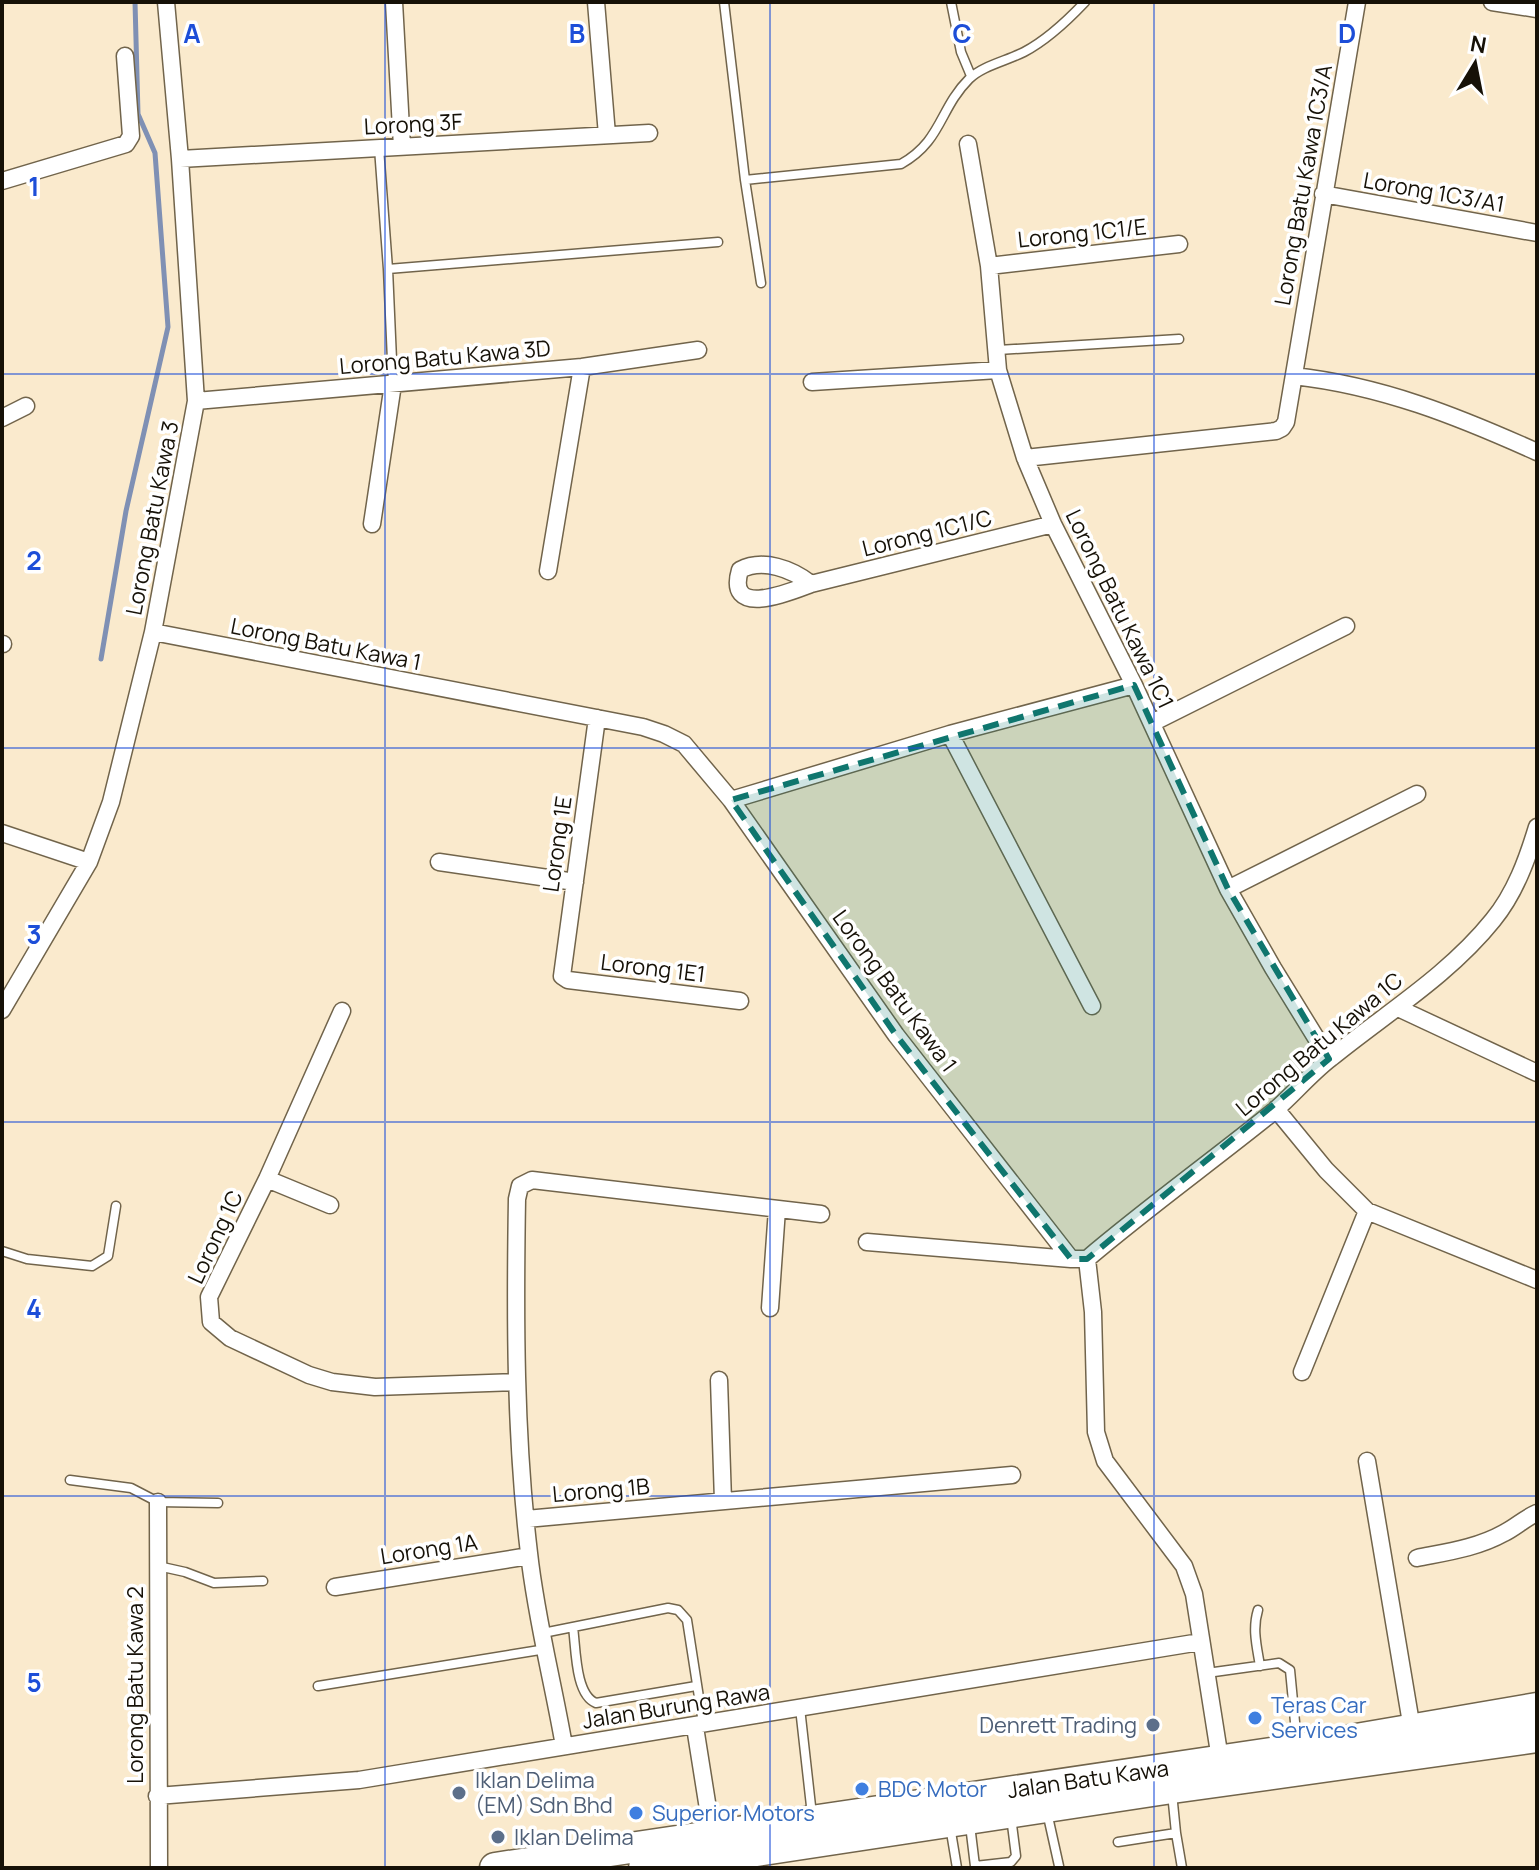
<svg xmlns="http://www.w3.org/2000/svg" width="1539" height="1870" font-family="Manrope,sans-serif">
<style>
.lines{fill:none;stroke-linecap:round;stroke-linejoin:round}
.stream{stroke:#7f90b4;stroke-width:5}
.lane-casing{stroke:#71644b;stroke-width:11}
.street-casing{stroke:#71644b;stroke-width:19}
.highway-casing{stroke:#71644b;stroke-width:33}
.lane{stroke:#fff;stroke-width:8}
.street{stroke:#fff;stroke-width:16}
.highway{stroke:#fff;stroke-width:30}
.marked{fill:#0f766e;fill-opacity:0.2;stroke:#0f766e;stroke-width:6;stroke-dasharray:16 10;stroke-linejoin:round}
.grid{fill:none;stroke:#1d4ed8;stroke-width:2;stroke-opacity:0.55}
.shop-dot{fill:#3f7fe0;stroke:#fff;stroke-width:3}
.service-dot{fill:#5c6f8a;stroke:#fff;stroke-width:3}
.labels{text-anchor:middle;stroke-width:7;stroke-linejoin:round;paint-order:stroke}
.street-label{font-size:22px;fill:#161107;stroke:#fff}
.shop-label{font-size:22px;fill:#366cbe;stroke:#fff;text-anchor:start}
.service-label{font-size:22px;fill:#4e5e75;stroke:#fff;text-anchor:start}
.grid-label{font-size:26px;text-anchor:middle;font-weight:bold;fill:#1d4ed8;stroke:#fff;stroke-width:7;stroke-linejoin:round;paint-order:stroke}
</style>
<rect width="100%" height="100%" fill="#faeacd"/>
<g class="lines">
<path class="stream" d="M101 659 126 511 168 327 155 153 138 114 135 2"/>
<g class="lane-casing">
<path id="lane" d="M724 2 745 180
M951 2 961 52 971 76
M379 148 388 269 393 383
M388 269 718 242
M761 283 745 180 901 164C942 141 939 109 969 79 982 66 1006 61 1024 52 1047 40 1067 21 1085 2
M998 350 1179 339
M2 1251 27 1259 92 1266 108 1256 116 1206
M70 1480 131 1488 158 1502 218 1503
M158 1566 185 1572 214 1583 263 1581
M1258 1610C1252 1629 1257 1647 1260 1666
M573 1627C576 1648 575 1695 596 1703L696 1686
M543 1633 668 1608 678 1610 687 1620 703 1723
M1207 1673 1279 1663 1290 1670 1297 1743
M318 1686 546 1649
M800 1708 812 1815
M1047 1812 1059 1866
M970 1825 975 1866 1011 1862 1016 1856 1011 1817
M950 1826 957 1868
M1176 1833 1182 1868
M1118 1842 1176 1833 1172 1793"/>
</g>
<g class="street-casing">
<path id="street" d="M394 2 402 147
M596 2 607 135
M1492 2 1537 9
M968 144 989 266 998 370 1025 458 1053 524 1134 685 1228 889 1273 968 1329 1059
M180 159 649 133
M2 181 126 144 131 136 125 56
M1323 194 1537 233
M989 266 1179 244
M1294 376C1382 386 1457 416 1537 452
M812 382 998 370
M196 401 582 367 698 350
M2 418 26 406
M1025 458 1276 431 1282 428 1286 422 1357 2
M372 524 393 384
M548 571 582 367
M811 584C792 569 763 558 740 570 725 620 792 591 811 584L1053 524
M153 632 643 727 664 734 684 744 731 800 896 1035 1071 1259H1087L1093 1312 1096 1432 1105 1461 1184 1566 1194 1594 1220 1759
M2 644H3
M597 718 562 976 568 980 740 1001
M1152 723 1346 626
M950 734 1092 1006
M731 800 950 734 1134 685
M2 833 89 862
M439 862 575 882
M1228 889 1417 794
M1398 1008 1537 1073
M2 1010 89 862 111 802 153 632 196 401 180 159 166 2
M342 1011 267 1179 209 1297 211 1322 230 1338 309 1375 332 1382 375 1387 517 1382
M1276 1109 1326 1170 1367 1211 1537 1280
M267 1179 330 1205
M867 1242 1071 1259
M1087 1259C1147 1208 1211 1162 1273 1112 1293 1095 1310 1074 1331 1058 1385 1014 1449 975 1493 920 1515 893 1527 860 1537 827
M770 1308 777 1209
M1302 1372 1367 1211
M719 1380 723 1501
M1367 1461 1412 1729
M158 1502 159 1868
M526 1519 1012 1475
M1417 1558C1447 1552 1477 1548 1504 1533 1516 1527 1525 1518 1537 1513
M335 1587 529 1556
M695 1727 712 1834
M564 1746C553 1682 536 1618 529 1553 515 1436 515 1317 517 1199L520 1186 532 1180 821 1214
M157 1796 359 1780 1200 1642"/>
</g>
<g class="highway-casing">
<path id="highway" d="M495 1868 1298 1749 1537 1708
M644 1868 1172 1788 1537 1737"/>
</g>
<use href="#lane" class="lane"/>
<use href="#street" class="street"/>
<use href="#highway" class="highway"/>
</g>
<path class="marked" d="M1134 685 1228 889 1329 1059 1087 1259H1071L896 1035 731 800Z"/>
<path class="grid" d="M385 2V1868M770 2V1868M1154 2V1868M2 374H1537M2 748H1537M2 1122H1537M2 1496H1537"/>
<g class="shop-dot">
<circle cx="1255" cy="1718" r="8"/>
<circle cx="862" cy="1789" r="8"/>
<circle cx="636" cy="1813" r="8"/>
</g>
<g class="service-dot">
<circle cx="1153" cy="1725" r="8"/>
<circle cx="459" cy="1793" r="8"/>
<circle cx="498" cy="1837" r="8"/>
</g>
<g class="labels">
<g class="street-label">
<text transform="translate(413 124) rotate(-3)" y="8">Lorong 3F</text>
<text transform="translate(1303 185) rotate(-80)" y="8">Lorong Batu Kawa 1C3/A</text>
<text transform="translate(1434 192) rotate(10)" y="8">Lorong 1C3/A1</text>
<text transform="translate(1082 233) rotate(-6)" y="8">Lorong 1C1/E</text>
<text transform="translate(445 357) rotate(-5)" y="8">Lorong Batu Kawa 3D</text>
<text transform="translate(152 518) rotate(-79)" y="8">Lorong Batu Kawa 3</text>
<text transform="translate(927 533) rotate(-14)" y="8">Lorong 1C1/C</text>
<text transform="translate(1120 609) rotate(64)" y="8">Lorong Batu Kawa 1C1</text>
<text transform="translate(326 644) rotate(11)" y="8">Lorong Batu Kawa 1</text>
<text transform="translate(557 844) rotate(-82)" y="8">Lorong 1E</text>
<text transform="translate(653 968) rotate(7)" y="8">Lorong 1E1</text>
<text transform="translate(895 991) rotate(54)" y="8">Lorong Batu Kawa 1</text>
<text transform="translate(1319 1044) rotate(-40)" y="8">Lorong Batu Kawa 1C</text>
<text transform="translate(215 1237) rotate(-65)" y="8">Lorong 1C</text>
<text transform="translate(601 1490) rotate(-5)" y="8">Lorong 1B</text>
<text transform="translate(429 1549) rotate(-9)" y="8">Lorong 1A</text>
<text transform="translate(135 1685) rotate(-90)" y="8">Lorong Batu Kawa 2</text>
<text transform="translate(676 1706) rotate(-9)" y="8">Jalan Burung Rawa</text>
<text transform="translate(1088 1779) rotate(-8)" y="8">Jalan Batu Kawa</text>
</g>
<g class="shop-label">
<text x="1271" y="1713">Teras Car<tspan x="1271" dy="25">Services</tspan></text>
<text x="878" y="1797">BDC Motor</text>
<text x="652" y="1821">Superior Motors</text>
</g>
<g class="service-label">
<text x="1137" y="1733" text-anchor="end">Denrett Trading</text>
<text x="475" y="1788">Iklan Delima<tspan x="475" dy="25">(EM) Sdn Bhd</tspan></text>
<text x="514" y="1845">Iklan Delima</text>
</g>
</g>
<g class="grid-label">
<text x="192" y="43">A</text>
<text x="577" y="43">B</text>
<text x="962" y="43">C</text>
<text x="1347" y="43">D</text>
<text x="34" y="196">1</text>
<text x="34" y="570">2</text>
<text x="34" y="944">3</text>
<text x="34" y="1318">4</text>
<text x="34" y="1692">5</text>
</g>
<rect width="1539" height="1870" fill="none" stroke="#161107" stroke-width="8"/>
<g transform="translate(1475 64) rotate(10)" stroke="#ffffff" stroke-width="6" paint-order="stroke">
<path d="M0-6L14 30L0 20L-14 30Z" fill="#161107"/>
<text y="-12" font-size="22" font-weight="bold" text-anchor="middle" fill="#161107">N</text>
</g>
</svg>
